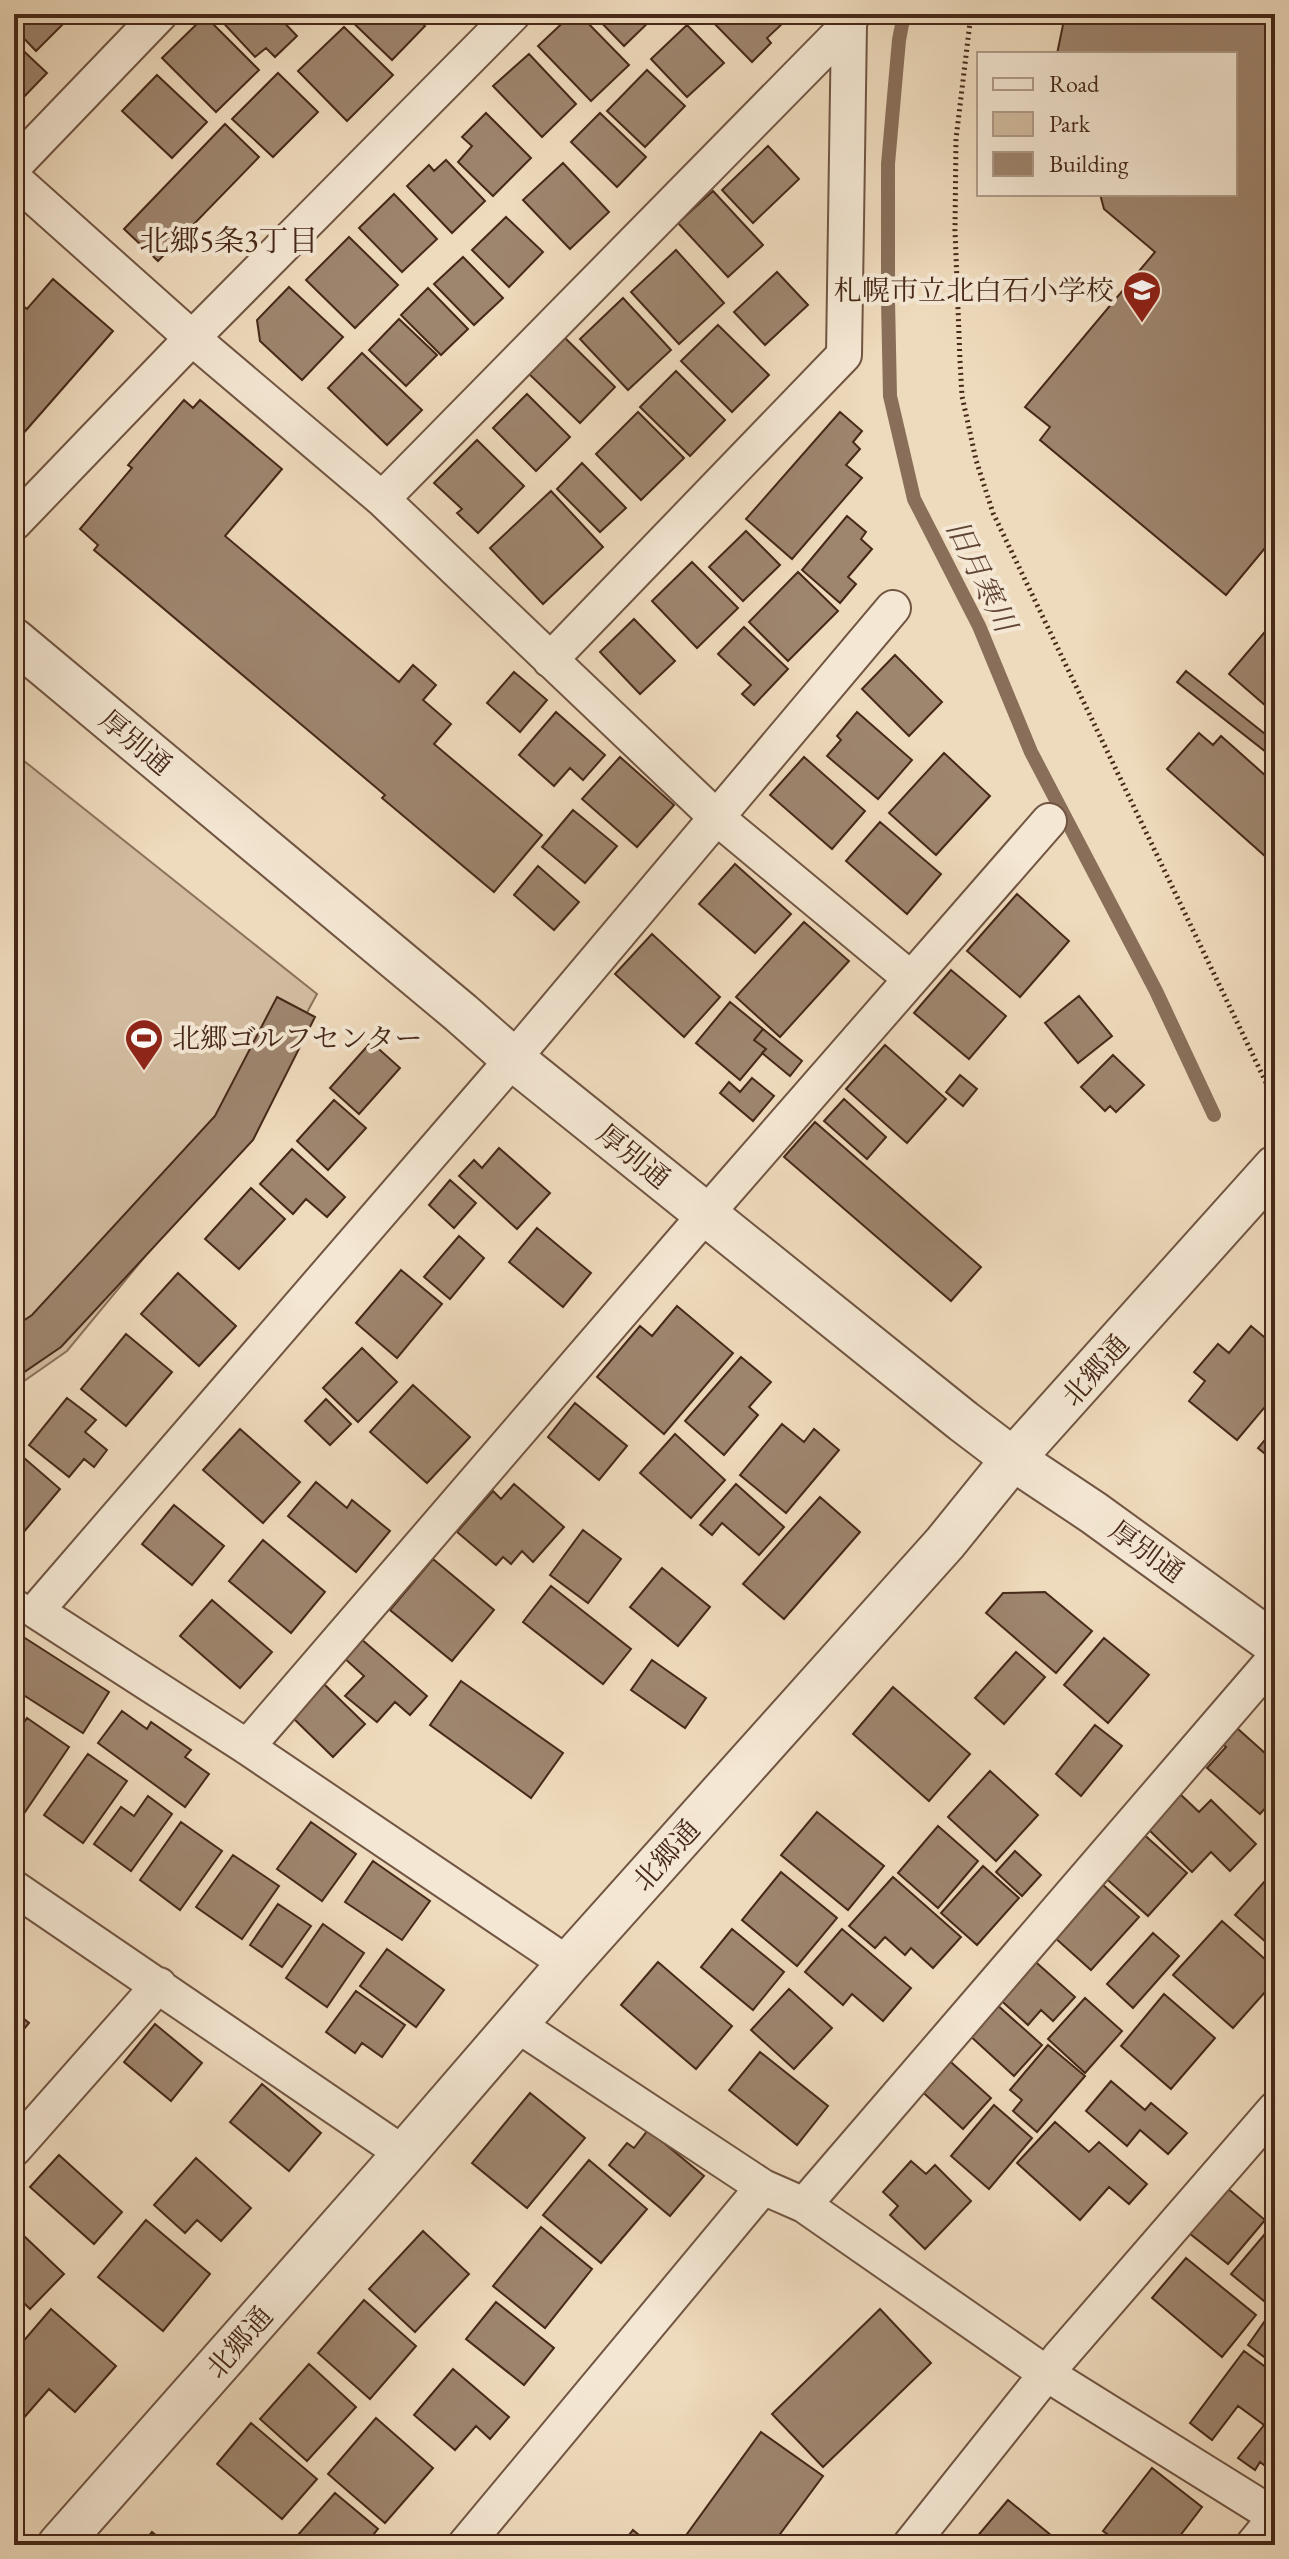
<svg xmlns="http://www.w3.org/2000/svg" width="1289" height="2559" font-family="'EB Garamond','Noto Serif JP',serif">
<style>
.green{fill:#d2bca0;stroke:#8c725c;stroke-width:2}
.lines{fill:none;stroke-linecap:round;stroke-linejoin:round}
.stream{stroke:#896f5a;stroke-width:14}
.building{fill:#9e856e;stroke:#472919;stroke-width:2}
.service-casing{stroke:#715542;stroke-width:22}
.minor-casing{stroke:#715542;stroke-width:38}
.tertiary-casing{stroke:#715542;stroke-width:46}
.path{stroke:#472919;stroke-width:5;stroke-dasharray:2 4;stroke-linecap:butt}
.service{stroke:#f4e7d3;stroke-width:18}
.minor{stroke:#f4e7d3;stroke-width:34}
.tertiary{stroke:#f4e7d3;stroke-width:42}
.labels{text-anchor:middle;stroke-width:8;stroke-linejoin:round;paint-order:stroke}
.poi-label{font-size:28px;fill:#472919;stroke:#f4e7d3;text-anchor:end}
.street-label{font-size:28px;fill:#472919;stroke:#f4e7d3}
.neighbourhood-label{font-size:30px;fill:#472919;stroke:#f4e7d3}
.water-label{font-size:30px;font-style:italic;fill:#624634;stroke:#f4e7d3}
</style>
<rect width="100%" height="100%" fill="#eedabc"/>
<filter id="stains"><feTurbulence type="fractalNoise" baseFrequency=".0025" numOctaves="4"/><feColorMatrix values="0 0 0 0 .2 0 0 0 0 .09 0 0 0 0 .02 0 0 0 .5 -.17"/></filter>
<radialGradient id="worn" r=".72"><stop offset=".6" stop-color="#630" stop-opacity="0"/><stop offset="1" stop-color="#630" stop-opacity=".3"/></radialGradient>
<path class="green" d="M14 753 317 994 232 1151 67 1351 14 1388Z"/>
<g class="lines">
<path class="stream" d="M904 14 899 40 888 164V300L890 396 914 499 979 626 1031 752 1156 991 1214 1115"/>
</g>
<path class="building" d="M14 14H73L36 51 14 28Z
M215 14H276L297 36 275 57 266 48 255 57Z
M344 14H413L425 26 392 60Z
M572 14H579L629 65 591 101 538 46Z
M593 14H653L655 16 624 46Z
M705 14H775L783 23 767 38 771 43 752 62Z
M1069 14H1275V536L1226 595 1040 440 1050 427 1025 407 1155 252 1104 209 1100 194H1235V54H1057L1064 20Z
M205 16 259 70 216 112 162 58Z
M687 25 724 63 687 97 651 59Z
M344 27 393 75 347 121 298 71Z
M14 42 47 73 18 103 14 98Z
M529 54 576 104 542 137 493 86Z
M647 70 685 106 645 147 607 111Z
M278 73 318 112 273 157 232 119Z
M157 75 207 122 172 158 122 111Z
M486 113 531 158 493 196 458 162 472 146 462 137Z
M600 113 646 157 617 187 571 142Z
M225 124 259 157 158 261 124 229Z
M768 146 799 179 753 223 722 190Z
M446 160 485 201 452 233 407 186 429 165 434 171Z
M563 163 609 212 570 249 523 200Z
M713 191 763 245 728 277 678 223Z
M394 194 437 239 402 272 359 228Z
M506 217 543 252 509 287 472 250Z
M349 237 398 285 355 328 306 280Z
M676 250 724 303 679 344 631 292Z
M463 257 503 298 474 325 434 284Z
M777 272 808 305 765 345 734 312Z
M53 279 113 331 14 444V299L27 309Z
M289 287 343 337 302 380 260 341 257 320Z
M428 288 468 329 441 355 401 315Z
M623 298 671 350 628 390 580 339Z
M399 319 437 355 406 386 369 350Z
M718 325 769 375 732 412 681 361Z
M561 334 615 387 580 423 526 371Z
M362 353 422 410 387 445 328 388Z
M676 371 725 420 690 456 640 407Z
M527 394 570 437 536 471 493 428Z
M184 400 193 408 200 400 282 469 225 536 399 682 413 665 436 685 423 700 451 724 434 744 542 835 494 892 382 798 385 795 94 550 98 545 80 529 132 468 128 465Z
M638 412 684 458 641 500 596 454Z
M840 412 862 431 853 442 860 449 846 465 862 478 792 559 746 519Z
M477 440 524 486 478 533 457 513 462 509 434 483Z
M582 463 626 508 600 532 557 489Z
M551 491 603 547 543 604 490 548Z
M847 516 866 532 861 539 872 549 848 577 856 584 840 603 802 570Z
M746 531 780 565 743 601 709 567Z
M692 562 738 608 697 648 652 601Z
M798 572 838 611 788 661 749 622Z
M634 619 675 661 640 694 600 652Z
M1275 620V695L1266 706 1229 674Z
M744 627 788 669 754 705 742 694 751 685 718 654Z
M895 655 942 702 909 736 862 689Z
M1186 671 1274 741 1266 752 1177 682Z
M514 672 547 700 520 732 487 703Z
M556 712 605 755 583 780 570 768 554 786 519 755Z
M857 712 912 760 878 799 827 756 841 740 837 736Z
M1199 733 1213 745 1221 736 1275 784V865L1167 769Z
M944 753 990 796 936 855 889 813Z
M620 757 674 805 637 847 582 799Z
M804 757 865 811 832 849 770 795Z
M573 810 617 846 585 883 542 847Z
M880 822 941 874 907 914 846 861Z
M735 864 791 914 755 953 699 904Z
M538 866 579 902 554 930 514 895Z
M1017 894 1069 941 1020 997 967 951Z
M804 922 849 961 780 1037 736 997Z
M652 934 720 997 684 1037 615 974Z
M951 970 1006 1016 969 1059 914 1013Z
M1079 996 1112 1036 1078 1063 1045 1023Z
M277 997 315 1017 253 1140 61 1347 14 1379V1327L32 1315 215 1116Z
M730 1002 763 1029 754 1040 766 1049 740 1080 696 1043Z
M763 1029 802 1061 790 1076 762 1053 766 1049 754 1040Z
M371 1042 400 1068 359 1114 330 1088Z
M885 1045 946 1099 907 1143 846 1089Z
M1113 1055 1144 1085 1116 1112 1110 1106 1105 1111 1081 1087Z
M960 1075 977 1089 963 1106 946 1092Z
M752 1078 774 1096 753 1121 720 1093 729 1082 740 1092Z
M844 1099 886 1137 867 1159 824 1121Z
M334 1100 366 1128 328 1170 297 1141Z
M815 1122 981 1267 951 1301 784 1157Z
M499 1148 550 1193 517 1229 459 1176 474 1160 482 1168Z
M292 1149 345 1197 327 1217 306 1199 293 1214 260 1184Z
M450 1180 476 1203 454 1228 429 1205Z
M251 1188 285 1219 239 1269 205 1239Z
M537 1228 591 1273 563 1307 509 1262Z
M459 1236 484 1258 450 1299 424 1277Z
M401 1270 442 1304 397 1358 356 1323Z
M178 1273 236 1326 199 1366 141 1314Z
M677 1306 733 1353 664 1434 597 1377 640 1326 652 1336Z
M1251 1326 1275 1346V1395L1237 1440 1189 1401 1205 1381 1194 1372 1218 1344 1229 1353Z
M126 1334 172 1372 126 1426 81 1389Z
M362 1348 397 1382 358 1422 323 1388Z
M741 1357 771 1382 749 1407 758 1415 724 1455 685 1421Z
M413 1385 470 1437 427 1483 370 1432Z
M67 1398 96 1420 85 1432 107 1450 94 1467 84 1459 69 1477 29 1445Z
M326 1399 351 1424 330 1445 305 1421Z
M575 1403 627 1446 599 1480 548 1437Z
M782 1424 804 1442 814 1429 839 1450 786 1513 740 1475Z
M1275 1428V1462L1258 1448Z
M240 1429 300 1482 263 1523 203 1470Z
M675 1434 725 1480 691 1518 640 1473Z
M16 1451 60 1489 17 1540 14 1537Z
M316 1482 347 1508 352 1500 390 1531 356 1572 288 1516Z
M514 1484 564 1527 533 1562 522 1551 511 1564 503 1557 496 1565 457 1532 493 1491 501 1499Z
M736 1484 784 1527 759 1555 722 1523 712 1535 700 1525Z
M820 1497 860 1532 784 1619 743 1584Z
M174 1505 224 1546 192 1585 142 1544Z
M583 1530 621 1559 588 1603 550 1575Z
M263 1540 325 1592 291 1633 229 1581Z
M433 1559 494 1610 452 1661 390 1610Z
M662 1568 710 1607 678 1646 630 1607Z
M551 1586 631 1649 603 1684 523 1622Z
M1045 1592 1092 1631 1056 1673 986 1613 1003 1593Z
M212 1600 272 1652 240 1688 180 1636Z
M14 1631 109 1692 83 1733 14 1689Z
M360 1638 427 1696 410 1715 395 1702 377 1722 345 1696 364 1676 343 1657Z
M1104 1638 1149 1675 1108 1723 1064 1685Z
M1016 1652 1045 1677 1004 1724 975 1698Z
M652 1660 706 1698 685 1728 631 1690Z
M461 1681 563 1753 531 1798 430 1725Z
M324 1684 365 1724 333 1757 292 1717Z
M893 1687 970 1754 929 1801 853 1734Z
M122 1711 147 1729 151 1722 191 1750 185 1757 209 1774 185 1807 98 1743Z
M27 1718 69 1747 21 1818 14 1814V1737Z
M1228 1720 1275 1762V1797L1260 1814 1207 1768 1226 1747 1214 1736Z
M1095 1725 1122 1746 1081 1796 1056 1774Z
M88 1754 127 1781 83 1843 44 1815Z
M990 1771 1038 1815 996 1861 948 1817Z
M1180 1794 1199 1812 1211 1800 1256 1844 1230 1871 1211 1852 1192 1872 1147 1828Z
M148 1796 172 1814 131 1871 94 1844 121 1807 134 1816Z
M817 1812 884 1866 848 1910 781 1855Z
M181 1822 222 1851 180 1910 140 1880Z
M311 1822 356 1854 322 1901 277 1869Z
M938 1826 978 1861 938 1908 898 1873Z
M1140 1831 1187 1873 1148 1916 1101 1874Z
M1015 1851 1041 1875 1022 1896 996 1872Z
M233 1855 279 1886 242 1939 196 1907Z
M373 1861 430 1901 402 1940 345 1902Z
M983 1866 1019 1898 977 1945 941 1913Z
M781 1872 837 1918 797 1966 742 1920Z
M1272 1873 1275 1875V1950L1235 1915Z
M893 1877 961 1937 933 1968 911 1948 905 1955 885 1937 875 1948 849 1926Z
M1102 1884 1139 1917 1091 1970 1054 1937Z
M278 1904 311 1926 282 1967 250 1945Z
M1222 1921 1275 1968V1981L1233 2028 1173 1975Z
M323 1924 364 1953 327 2007 286 1978Z
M732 1929 784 1972 753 2010 701 1967Z
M842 1929 911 1988 883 2021 852 1994 843 2005 805 1972Z
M1153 1933 1179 1956 1133 2008 1107 1984Z
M387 1949 444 1990 416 2027 360 1986Z
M1029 1956 1075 1997 1053 2021 1041 2010 1028 2025 995 1995Z
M658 1962 732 2026 696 2069 621 2005Z
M789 1989 832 2028 794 2069 751 2030Z
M356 1991 405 2025 382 2057 362 2043 355 2053 326 2032Z
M1164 1994 1215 2038 1171 2089 1121 2046Z
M1085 1998 1122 2031 1085 2073 1048 2039Z
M995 2003 1042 2045 1014 2076 968 2034Z
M14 2011 29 2023 14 2041Z
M155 2024 202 2063 171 2101 124 2062Z
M1048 2045 1085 2076 1037 2132 1013 2111 1022 2100 1010 2090Z
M760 2052 828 2106 797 2145 729 2090Z
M943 2055 991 2098 963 2129 916 2086Z
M1111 2081 1145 2110 1151 2103 1187 2133 1168 2154 1140 2130 1127 2146 1086 2111Z
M262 2084 321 2133 289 2171 230 2122Z
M530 2093 585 2138 527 2208 472 2163Z
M994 2105 1032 2138 989 2189 951 2156Z
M1055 2122 1089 2152 1099 2142 1147 2184 1129 2204 1109 2187 1080 2220 1017 2163Z
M648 2130 704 2176 670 2216 609 2165 627 2143 634 2148Z
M59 2155 122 2212 94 2244 30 2187Z
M196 2158 251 2208 221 2241 197 2220 185 2233 154 2205Z
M589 2160 647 2209 601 2263 543 2215Z
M911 2161 926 2174 935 2165 971 2201 925 2249 890 2215 898 2206 883 2192Z
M1226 2187 1265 2220 1228 2264 1189 2233Z
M146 2220 210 2274 163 2331 98 2277Z
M541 2227 592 2269 545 2328 493 2286Z
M1270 2228 1275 2232V2288L1264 2301 1231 2274Z
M423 2231 469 2274 415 2332 369 2289Z
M24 2236 64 2274 30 2309 14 2293V2248Z
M1186 2258 1256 2315 1222 2357 1152 2298Z
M364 2300 416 2346 370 2399 318 2353Z
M496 2302 554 2348 524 2385 466 2339Z
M51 2309 116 2366 75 2412 49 2389 14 2429V2352Z
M880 2309 931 2363 823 2467 772 2414Z
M1267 2318 1275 2324V2365L1248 2345Z
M1244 2351 1275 2374 1273 2472 1260 2462 1255 2470 1238 2458 1264 2425 1238 2406 1212 2440 1190 2423Z
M309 2364 356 2407 307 2461 260 2419Z
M453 2369 509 2417 490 2439 476 2426 455 2450 414 2415Z
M376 2418 433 2468 385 2523 328 2474Z
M251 2423 317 2479 282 2519 217 2464Z
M761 2432 823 2476 772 2545H679Z
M1152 2468 1202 2507 1173 2545H1122L1103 2531Z
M335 2493 378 2529 368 2541 373 2545 290 2544Z
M1008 2500 1063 2545H970Z
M633 2530 651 2545H621Z
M152 2532 168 2545H141Z"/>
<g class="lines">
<g class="service-casing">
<path id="service" d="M14 1597 36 1611"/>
</g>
<g class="minor-casing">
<path id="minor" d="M14 166 160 14
M14 179 192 338 382 499 716 817 910 978
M382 499 849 24
M14 523 192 338 513 14
M550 660 844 355 849 24 852 14
M247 1747 706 1214 1049 821
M14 1888 404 2154
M568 1964 247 1747 36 1611 513 1059 893 608
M516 2024 763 2187 804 2205 1047 2374 1275 2516
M14 2149 159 1985
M804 2205 1275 1658
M465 2545 763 2187
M910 2545 1059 2358 1275 2109
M1253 2545 1275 2518"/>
</g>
<g class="tertiary-casing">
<path id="tertiary" d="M14 640 461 1013 513 1059 963 1421 1013 1459 1094 1513 1275 1644
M59 2545 404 2154 568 1964 945 1543 1013 1459 1275 1167"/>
</g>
<path class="path" d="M971 14 956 139 955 230 960 361 962 396 976 460 993 513 1272 1095"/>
<use href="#service" class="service"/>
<use href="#minor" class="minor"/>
<use href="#tertiary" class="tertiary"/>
</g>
<defs>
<g id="school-pin" transform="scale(2)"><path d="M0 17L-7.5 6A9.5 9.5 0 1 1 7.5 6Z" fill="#8f2418" stroke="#f4e7d3"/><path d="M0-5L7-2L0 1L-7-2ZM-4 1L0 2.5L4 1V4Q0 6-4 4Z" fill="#fff"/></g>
<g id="stadium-pin" transform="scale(2)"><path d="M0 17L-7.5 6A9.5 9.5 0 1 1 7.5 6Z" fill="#8f2418" stroke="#f4e7d3"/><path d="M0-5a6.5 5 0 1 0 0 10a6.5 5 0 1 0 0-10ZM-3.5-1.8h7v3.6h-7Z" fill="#fff"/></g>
</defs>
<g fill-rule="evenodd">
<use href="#school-pin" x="1142" y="290"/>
<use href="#stadium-pin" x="144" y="1038"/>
</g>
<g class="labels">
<g class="poi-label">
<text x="1114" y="300">札幌市立北白石小学校</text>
<text x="172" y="1048" text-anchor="start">北郷ゴルフセンター</text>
</g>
<g class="street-label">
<text transform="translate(136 742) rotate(40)" y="10">厚別通</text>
<text transform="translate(634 1156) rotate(39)" y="10">厚別通</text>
<text transform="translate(1095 1370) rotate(-48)" y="10">北郷通</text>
<text transform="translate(1147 1551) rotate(36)" y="10">厚別通</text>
<text transform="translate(666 1855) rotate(-48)" y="10">北郷通</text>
<text transform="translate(239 2342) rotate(-49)" y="10">北郷通</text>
</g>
<g class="neighbourhood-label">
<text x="229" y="251">北郷5条3丁目</text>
</g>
<g class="water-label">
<text transform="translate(981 576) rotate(64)" y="10">旧月寒川</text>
</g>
</g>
<rect width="1289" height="2559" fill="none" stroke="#eedabc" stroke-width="48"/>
<rect x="16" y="16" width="1257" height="2527" fill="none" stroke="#472919" stroke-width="4"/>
<rect x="24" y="24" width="1241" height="2511" fill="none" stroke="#472919" stroke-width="2"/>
<rect x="977" y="52" width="260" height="144" fill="#f4e7d3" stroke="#af9b89" stroke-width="2"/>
<rect x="993" y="78" width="40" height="12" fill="#f4e7d3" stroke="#af9b89" stroke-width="2"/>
<text x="1049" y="92" font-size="24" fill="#472919">Road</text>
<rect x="993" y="112" width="40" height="24" fill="#d2bca0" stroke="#af9b89" stroke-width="2"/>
<text x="1049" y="132" font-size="24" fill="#472919">Park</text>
<rect x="993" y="152" width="40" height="24" fill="#9e856e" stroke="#af9b89" stroke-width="2"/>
<text x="1049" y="172" font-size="24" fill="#472919">Building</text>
<rect width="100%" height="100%" filter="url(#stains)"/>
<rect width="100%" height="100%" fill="url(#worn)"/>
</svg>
